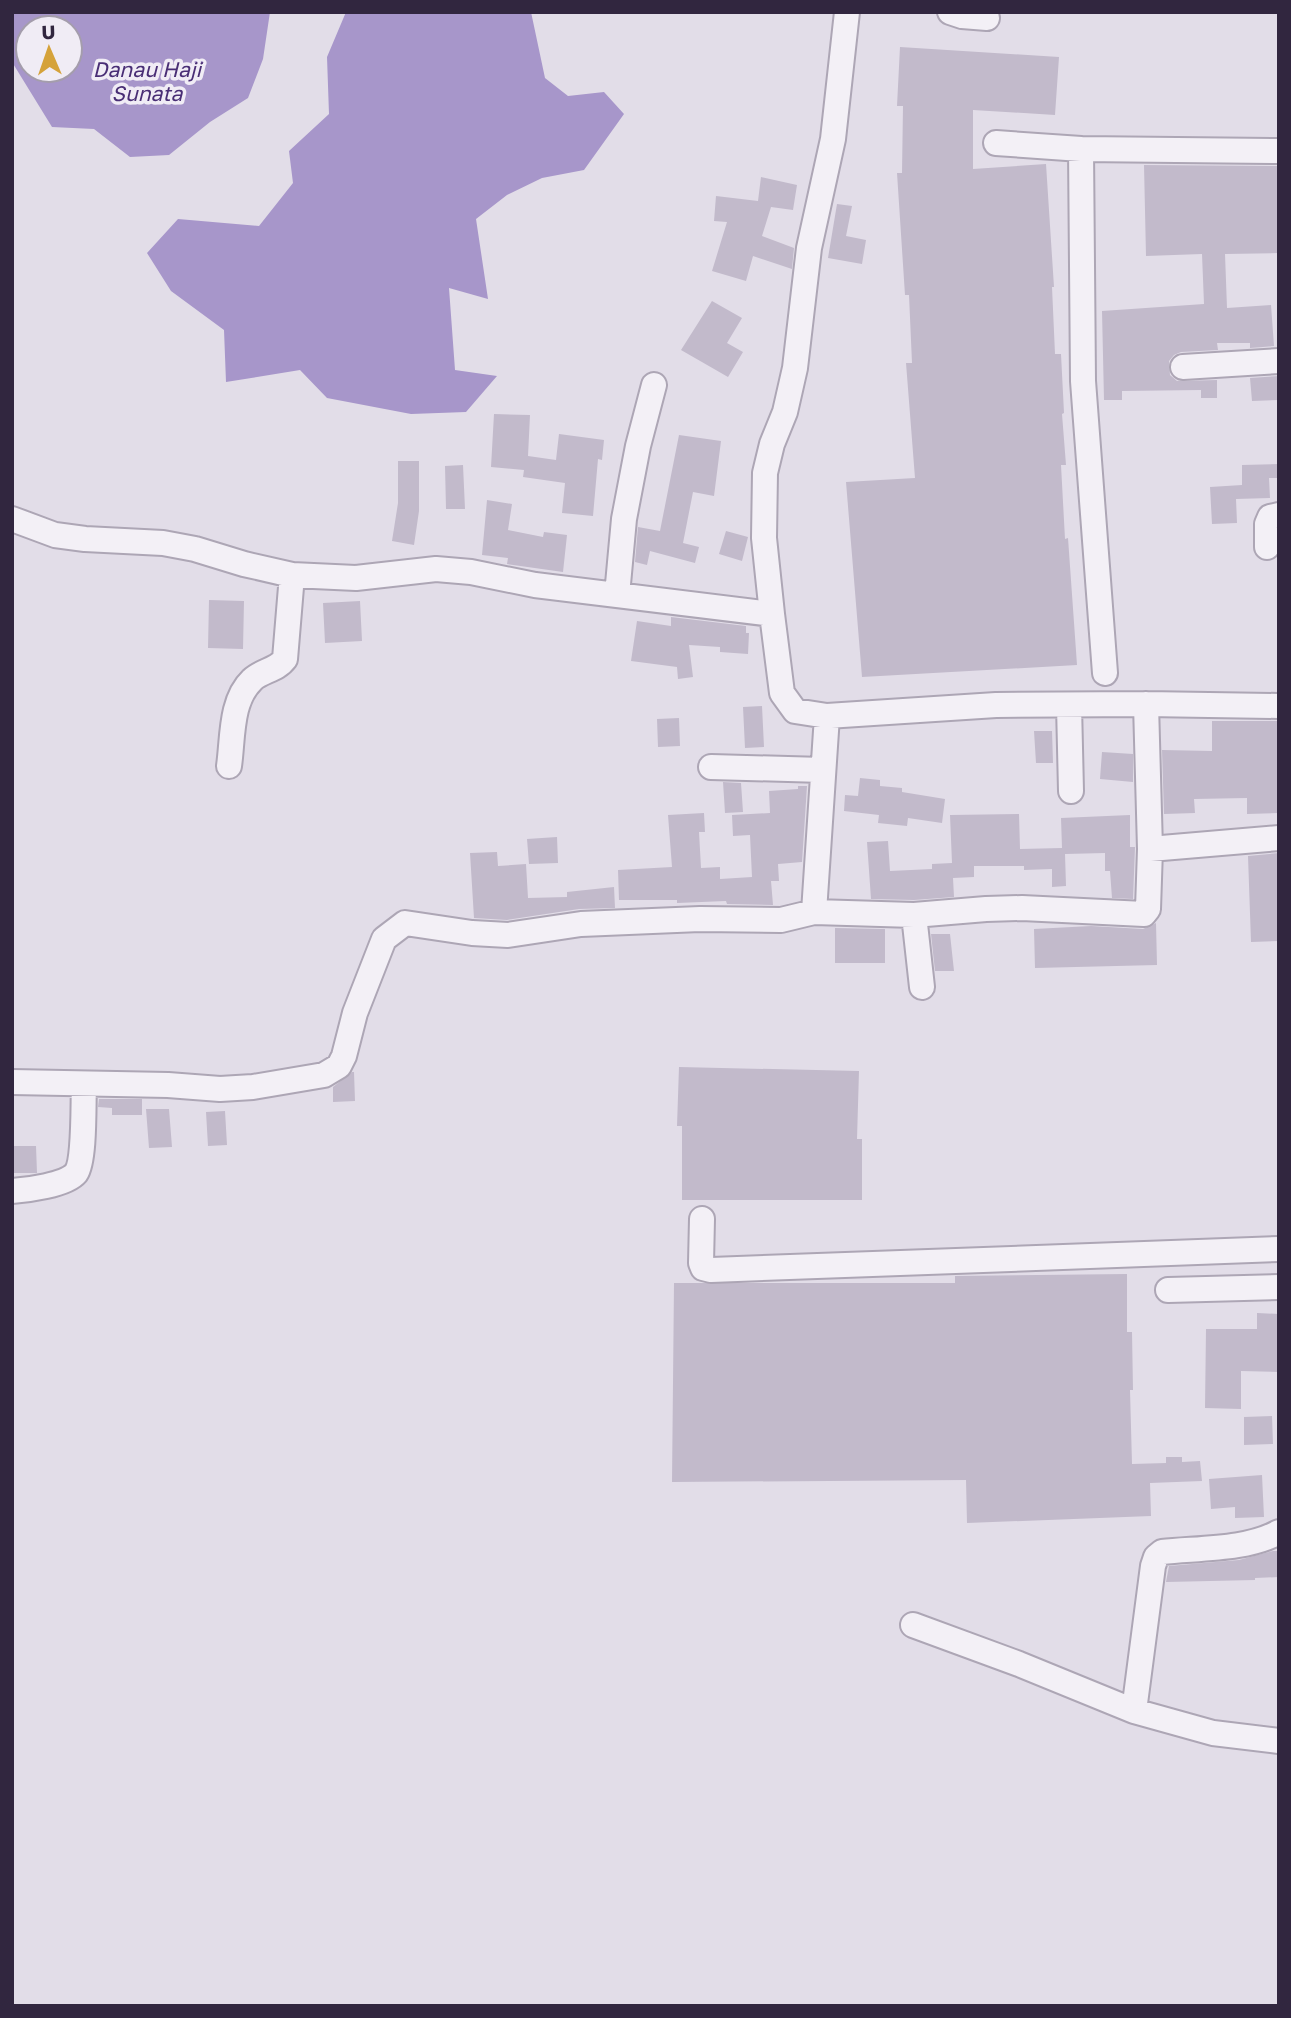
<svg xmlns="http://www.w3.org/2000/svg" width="1291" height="2018" font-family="'Golos Text',sans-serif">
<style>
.water{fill:#a796ca;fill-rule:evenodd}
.building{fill:#c2bacb}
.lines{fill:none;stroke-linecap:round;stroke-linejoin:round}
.minor-casing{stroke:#ada6b5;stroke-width:28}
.minor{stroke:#f3f0f6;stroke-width:24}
.labels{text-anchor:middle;stroke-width:7;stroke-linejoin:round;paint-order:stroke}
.water-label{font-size:21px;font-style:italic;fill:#492e75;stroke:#f0ecf5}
</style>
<rect width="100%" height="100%" fill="#e2dde8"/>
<path class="water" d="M12 12H270L263 59 248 98 210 122 169 155 130 157 94 129 52 127 12 62ZM28 28H70V70H28Z
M346 12H531L545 78 568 96 604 92 624 114 584 170 542 178 507 195 476 219 488 299 449 288 455 370 497 376 466 412 411 414 327 398 300 370 226 382 224 330 171 291 147 253 178 219 259 226 293 183 289 151 329 114 327 57Z"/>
<path class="building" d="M900 47 1059 57 1055 115 973 110V169L1046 164 1054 287H1052L1055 354H1061L1064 413 1062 414 1066 465H1061L1065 539 1068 538 1077 665 862 677 846 482 915 478 906 363H912L909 295H905L897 173H902L903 106H897Z
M1144 165 1279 166V253L1225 254 1227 308 1271 305 1274 346 1250 348V343H1217L1218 350 1181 352 1174 355 1169 361 1170 375 1177 381 1217 380V398H1201V390L1122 391V400H1104L1102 311 1204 304 1202 254 1146 256Z
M761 177 797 185 793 210 771 207 762 236 794 248 792 269 753 256 746 281 712 271 727 222 714 221 716 196 758 201Z
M837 204 852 206 846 236 866 240 862 264 828 258Z
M712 301 742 318 727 343 743 352 728 377 681 350Z
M1279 376V400L1252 401 1250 378Z
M494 414 530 415 528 456 556 460 559 434 604 440 602 460 598 459 593 516 562 513 565 483 523 477 524 470 491 467Z
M679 435 721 441 714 496 693 492 683 543 699 547 695 563 650 551 647 565 635 562 638 527 660 531Z
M398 461H419V511L414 545 392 541 398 503Z
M1279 464V478H1269L1270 498 1236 499 1237 523 1212 524 1210 487 1242 485V465Z
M463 465 465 509H446L445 466Z
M487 500 512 504 508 530 543 537 544 532 567 535 563 572 507 564 508 558 482 555Z
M726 531 748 537 742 561 719 554Z
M209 600 244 601 243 649 208 648Z
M360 601 362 641 325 643 323 603Z
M671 617 746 626V633H749L748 654 720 652V647L689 645 693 677 678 679 677 667 631 661 637 621 671 626Z
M762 706 764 747 745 748 743 707Z
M679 718 680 746 658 747 657 719Z
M1212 721H1279V813L1247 814V798L1194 799 1195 813 1164 814 1162 750 1212 751Z
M1034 731H1052L1053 763H1036Z
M1102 752 1133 754V782L1100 779Z
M860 778 880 780V786L902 788V792L945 799 942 823 908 818 907 826 878 823 879 815 844 811 845 795 858 796Z
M723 782 741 783 743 812 725 813Z
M798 786H807L802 862 778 864 779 881H771L773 905 727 904 726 901 677 903V900H619L618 870 672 867 668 815 704 813 705 832H699L701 868 720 867V879L752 877 750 835 733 836 732 815 770 813 769 791 798 789Z
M1019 814 1020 849 1062 848 1061 818 1130 815V847H1135L1133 899 1112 898 1110 871H1105V853L1065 854 1066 886 1052 887V869L1024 870V866H974V877L953 878 954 897 914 900 871 899 867 842 888 841 890 871 932 869V864L952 863 950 815Z
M557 837 558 863 529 864 527 839Z
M497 852 498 866 526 864 528 898 567 897V892L614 887 615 908 579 909 507 920 474 918 470 853Z
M1279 853V941L1251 942 1248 856Z
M1156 923 1157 965 1035 968 1034 929 1091 926 1143 929Z
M835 928 885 929V963H835Z
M931 934H950L954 971H935Z
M679 1067 859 1071 857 1139H862V1200H682V1126H677Z
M352 1072H354L355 1101 333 1102V1087Z
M99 1099H142V1115H112V1108L98 1107Z
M146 1109H169L172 1147 149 1148Z
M225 1111 227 1145 208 1146 206 1112Z
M12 1146H36L37 1173H12Z
M1127 1274V1332H1132L1133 1390H1130L1132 1464 1166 1463V1457H1182V1462L1200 1461 1202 1481 1150 1483 1151 1516 967 1523 966 1480 672 1482 674 1283H955V1276Z
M1257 1313 1279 1314V1372L1241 1371V1409L1205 1408 1206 1329H1257Z
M1272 1416 1273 1444 1244 1445V1417Z
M1262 1475 1264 1517 1235 1518V1507L1211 1509 1209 1479Z
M1273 1551H1279V1577L1255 1578V1580L1166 1582 1169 1566 1239 1560Z"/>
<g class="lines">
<g class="minor-casing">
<path id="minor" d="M950 12 962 16 987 18
M996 143 1081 149
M1183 367 1279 361
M12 519 55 535 85 539 163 543 195 549 244 564 292 575 356 578 436 569 471 572 535 585 772 614 782 693 795 711 827 716 996 705 1146 704 1279 706
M1267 547V524L1270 517 1279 515
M617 595 624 519 638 446 654 385
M772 614 764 538 765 473 772 444 785 412 795 368 809 248 833 139 847 12
M1105 673 1083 381 1081 149 1279 151
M1069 705 1071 791
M229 766C233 739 230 701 252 680 261 671 277 670 285 659L292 575
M711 767 823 770
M1150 849 1279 838
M814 912 827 716
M914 915 922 987
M12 1082 168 1085 220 1089 253 1087 324 1075 339 1066 344 1056 355 1013 384 939 405 923 472 933 508 935 581 924 700 919 781 920 814 912 914 915 986 909 1022 908 1144 914 1148 909 1150 849 1146 704
M12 1191C27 1190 66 1185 76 1173 85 1160 83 1103 84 1084
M702 1219 701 1263 703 1268 711 1270 1279 1249
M1168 1290 1279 1287
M913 1625 1019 1664 1134 1711 1213 1733 1279 1741
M1134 1711 1153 1566 1156 1557 1162 1552C1198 1548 1247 1550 1279 1532"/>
</g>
<use href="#minor" class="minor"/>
</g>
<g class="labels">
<g class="water-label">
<text x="147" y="77">Danau Haji<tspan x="147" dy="24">Sunata</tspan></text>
</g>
</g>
<rect width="1291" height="2018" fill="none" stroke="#31263f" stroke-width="28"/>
<g transform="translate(49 49) rotate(358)"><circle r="33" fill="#f0ecf5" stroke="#a49dac" stroke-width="2"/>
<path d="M0-5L12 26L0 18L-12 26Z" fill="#d5a23a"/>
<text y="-10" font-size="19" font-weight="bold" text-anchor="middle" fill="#31263f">U</text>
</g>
</svg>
